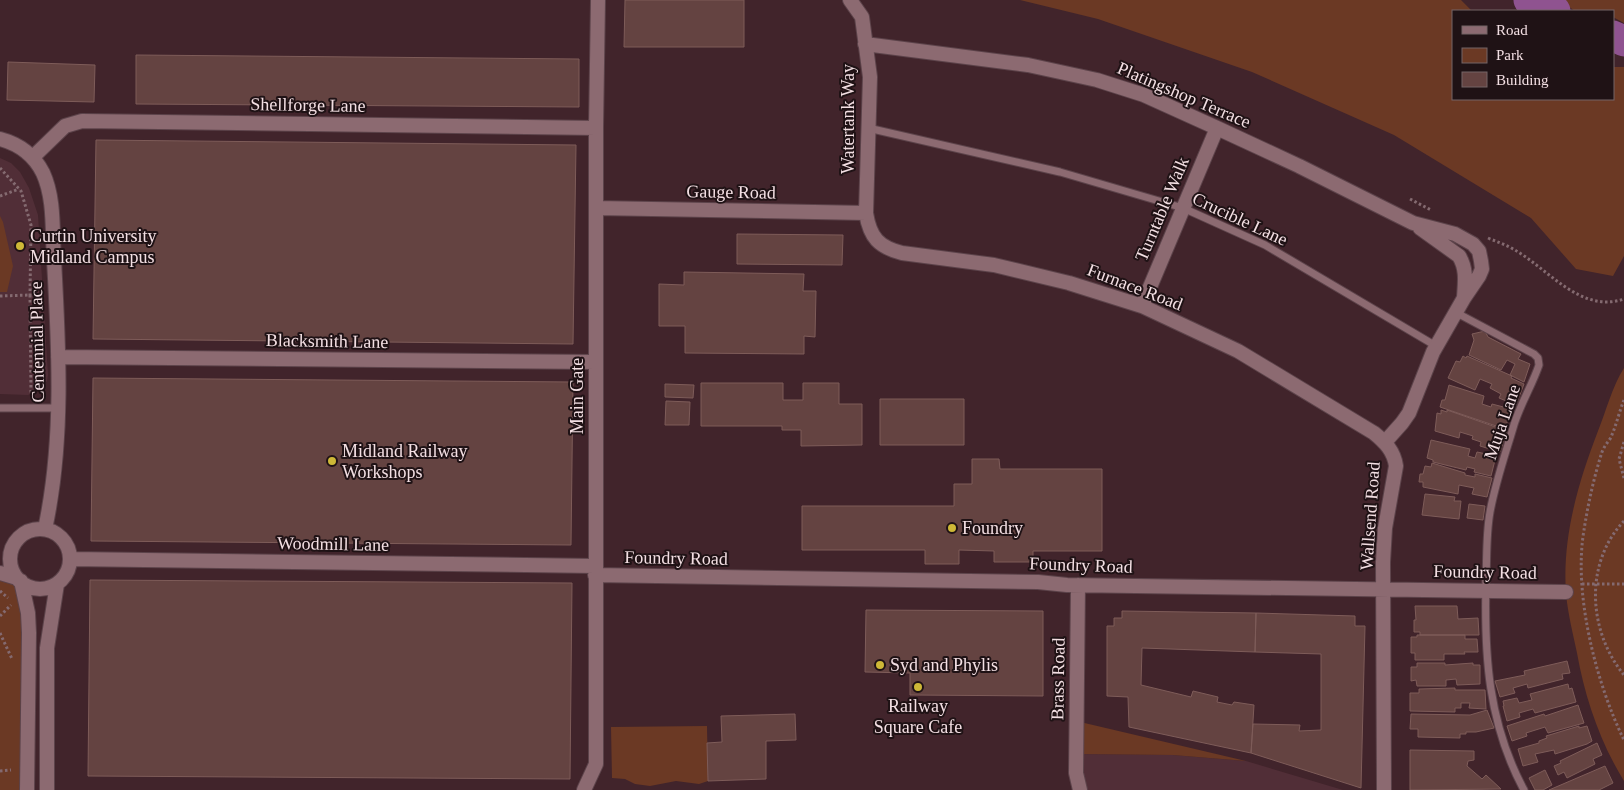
<svg xmlns="http://www.w3.org/2000/svg" width="1624" height="790" font-family="Georgia,serif">
<style>
.built{fill:#512e37}
.green{fill:#6b3924}
.lines{fill:none;stroke-linecap:round;stroke-linejoin:round}
.river{stroke:#8f5390;stroke-width:31}
.building{fill:#644341;stroke:#7e5c59}
.service-casing{stroke:#5c434a;stroke-width:9}
.minor-casing{stroke:#5c434a;stroke-width:16}
.path{stroke:#846a70;stroke-width:3;stroke-dasharray:2.5 2.5;stroke-linecap:butt}
.service{stroke:#8c6a71;stroke-width:7}
.minor{stroke:#8c6a71;stroke-width:14}
.poi-dot{fill:#ceb837;stroke:#1f1215;stroke-width:2}
.labels{text-anchor:middle;stroke-width:4;stroke-linejoin:round;paint-order:stroke}
.street-label{font-size:18px;fill:#f3dfe3;stroke:#1f1215}
.poi-label{font-size:18px;fill:#f3dfe3;stroke:#1f1215;text-anchor:start}
</style>
<rect width="100%" height="100%" fill="#41242b"/>
<path class="built" d="M0 158 11 163 20 172 29 188 38 215 48 375 47 381 40 389 28 395 0 394Z
M1076 754 1173 755 1246 761 1343 790H1080Z"/>
<path class="green" d="M1020 0H1461L1472 11H1453V99H1613V67H1624V256L1613 276 1576 269 1531 218 1394 135 1252 72 1098 19Z
M1559 0H1624V23L1613 17V11H1575Z
M0 216 3 222 13 266 7 292H0Z
M1624 368V781C1600 742 1585 698 1577 653 1573 634 1568 614 1566 594 1562 537 1578 483 1598 431 1606 411 1612 387 1624 368Z
M0 573 21 581 27 790H0Z
M1076 721 1246 761 1173 755 1076 754Z
M707 726 708 781 699 784 676 781 650 786 635 784 625 779 612 778 611 727Z"/>
<g class="lines">
<path class="river" d="M1529 0 1555 11
M1613 36 1624 41"/>
</g>
<path class="building" d="M625 0H744V47H624Z
M136 55 579 59V107L136 104Z
M8 62 95 65 94 102 7 100Z
M96 140 576 145 573 344 93 339Z
M737 234 843 235 842 265 737 264Z
M684 272 804 274 803 291H816L815 337 804 336V354L685 353V326H659V284L684 285Z
M1485 331 1488 337 1521 354 1518 359 1530 364 1524 382 1510 375 1515 364 1507 360 1501 370 1469 355 1474 340 1472 334Z
M1463 356 1466 358 1467 356 1512 376 1511 378 1524 384 1516 405 1499 398 1501 394 1490 388 1492 384 1480 379 1475 390 1448 378 1456 361 1460 362Z
M93 378 573 382 571 545 91 541Z
M701 383H783V400H803V383H839V404H862V445L801 446V430H782V426H701Z
M665 384 694 385 693 398 665 397Z
M1449 385 1484 396 1482 404 1491 407 1492 404 1511 409 1505 429 1440 407 1442 400H1445Z
M880 399H964V445H880Z
M666 401 690 402 689 425H665Z
M1441 410 1447 412V410L1507 431 1500 452 1480 446 1481 442 1472 439 1473 436 1460 432 1459 438 1435 431 1437 413 1441 414Z
M1431 440 1470 449 1468 456 1475 458 1477 452 1496 456 1491 476 1474 472 1475 469 1467 467 1466 470 1433 462V460L1427 458Z
M972 459H999L1000 469H1102V551H1033V562H994V551L959 550V564H925V550H802V506H954V484H972Z
M1432 463 1465 473V475L1475 477V474L1492 478 1487 497 1472 494 1474 488 1459 485 1458 494 1423 487V482H1419L1420 474H1423L1425 466 1431 467Z
M1425 494 1455 497 1454 501H1461L1459 519 1422 515Z
M1469 504 1485 506 1483 520 1467 518Z
M90 580 572 583 570 779 88 776Z
M1415 606H1457L1458 619 1478 618 1479 635H1420V632H1414V620H1416Z
M866 610 1043 611V696L910 695V673L865 672Z
M1122 611 1256 613 1255 652 1142 648 1141 685 1191 697 1193 691 1218 697 1217 702 1232 705 1234 702 1254 705 1251 753 1129 727 1128 697 1107 696V626H1114V618H1122Z
M1256 613 1355 616V626H1365L1361 788 1251 753 1253 724 1300 725 1299 731 1321 730V654L1255 652Z
M1417 635H1465V639H1477L1478 652H1464L1465 654H1444V660H1415V653H1411V637H1417Z
M1567 661 1570 673 1562 674 1563 679 1528 688 1527 684 1513 688 1515 693 1500 697 1495 681 1525 675 1524 671Z
M1417 663H1445V665L1473 663V665H1480V684L1457 685 1456 679 1446 680V686H1417L1416 680 1411 681V667H1417Z
M1568 684 1569 689 1572 688 1576 702 1535 713 1533 709 1519 713 1520 717 1507 721 1503 706H1504L1503 701 1517 698 1519 703 1532 700 1530 694Z
M1455 688V690H1485L1486 709 1469 708 1470 703H1461V708H1455V712L1410 711V693H1419V689Z
M1578 705 1584 723 1548 733 1545 727 1526 733 1527 736 1512 741 1507 726 1544 714 1545 716Z
M1487 710 1494 728 1476 732H1466V734H1460V738L1418 737V729H1410L1411 714 1470 715Z
M795 714 796 740 766 741V779L708 781 707 743 722 742 721 716Z
M1579 726V728L1587 726 1592 741 1587 744 1555 754 1554 750 1535 754 1538 762 1523 766 1518 749 1539 743V741L1547 738 1546 736Z
M1597 743 1602 755 1593 759 1595 764 1567 778 1564 772 1558 775 1554 766 1561 763 1560 761Z
M1410 750 1474 751V760L1468 761 1467 766 1482 779 1486 775 1501 789 1410 790Z
M1605 766 1613 783 1599 790H1549Z
M1545 770 1552 785 1543 790H1535L1529 778Z"/>
<g class="lines">
<g class="service-casing">
<path id="service" d="M868 128 1060 172 1183 208 1265 245 1436 346
M1455 312 1534 354 1538 358 1539 365C1532 386 1519 406 1513 428 1505 455 1495 484 1490 512 1486 534 1487 557 1486 580 1484 655 1488 723 1524 790
M0 408H57"/>
</g>
<g class="minor-casing">
<path id="minor" d="M850 0 862 17 870 77 866 213C870 238 879 247 902 253L994 265 1069 283 1142 306 1238 351 1374 433C1385 442 1394 451 1396 466L1385 528 1383 562 1384 790
M865 44 1028 65 1097 80 1144 95 1217 128 1299 166 1413 223 1455 234 1473 244 1479 251 1481 261 1482 269 1479 276 1464 298 1433 352 1409 413 1402 423 1385 442
M0 139C19 144 34 155 43 173 55 199 52 232 54 260 59 349 64 441 45 529
M33 157 65 126 82 121 596 128
M596 208 866 213
M1420 228 1459 256C1467 269 1465 282 1464 297
M1142 306 1217 128
M58 357 596 362
M10 559a30 30 0 1 1 60 0a30 30 0 1 1-60 0Z
M70 559 595 566
M0 573 17 578
M595 575 1038 582 1067 585 1566 592
M21 581 28 613 29 633 27 790
M1078 585 1076 773 1080 790
M47 790V648L57 584
M584 790 596 764V128L598 0"/>
</g>
<path class="path" d="M0 168 21 191 31 225 30 295
M0 196 19 189
M1410 199 1431 210
M1488 238C1497 242 1505 244 1513 249 1548 268 1580 314 1624 299
M0 296 30 295 31 394
M1624 400C1619 412 1616 427 1610 439 1607 443 1604 447 1602 452 1594 477 1588 504 1584 530 1573 593 1596 683 1624 740
M1624 442 1619 459 1624 478
M1624 521C1584 563 1588 631 1624 675
M1582 584H1624
M0 591 8 598
M0 616 11 605
M0 633 12 659
M0 771 11 770"/>
<use href="#service" class="service"/>
<use href="#minor" class="minor"/>
</g>
<g class="poi-dot">
<circle cx="20" cy="246" r="5"/>
<circle cx="332" cy="461" r="5"/>
<circle cx="952" cy="528" r="5"/>
<circle cx="880" cy="665" r="5"/>
<circle cx="918" cy="687" r="5"/>
</g>
<g class="labels">
<g class="street-label">
<text transform="translate(1184 95) rotate(23)" y="6">Platingshop Terrace</text>
<text transform="translate(308 105) rotate(1)" y="6">Shellforge Lane</text>
<text transform="translate(848 119) rotate(-90)" y="6">Watertank Way</text>
<text transform="translate(731 192) rotate(1)" y="6">Gauge Road</text>
<text transform="translate(1162 209) rotate(-67)" y="6">Turntable Walk</text>
<text transform="translate(1240 219) rotate(25)" y="6">Crucible Lane</text>
<text transform="translate(1135 287) rotate(21)" y="6">Furnace Road</text>
<text transform="translate(327 341) rotate(1)" y="6">Blacksmith Lane</text>
<text transform="translate(37 342) rotate(-91)" y="6">Centennial Place</text>
<text transform="translate(577 396) rotate(-90)" y="6">Main Gate</text>
<text transform="translate(1502 422) rotate(-71)" y="6">Muja Lane</text>
<text transform="translate(1370 516) rotate(-86)" y="6">Wallsend Road</text>
<text transform="translate(333 544) rotate(1)" y="6">Woodmill Lane</text>
<text transform="translate(676 558) rotate(1)" y="6">Foundry Road</text>
<text transform="translate(1081 565) rotate(2)" y="6">Foundry Road</text>
<text transform="translate(1485 572) rotate(1)" y="6">Foundry Road</text>
<text transform="translate(1058 679) rotate(-89)" y="6">Brass Road</text>
</g>
<g class="poi-label">
<text x="30" y="242">Curtin University<tspan x="30" dy="21">Midland Campus</tspan></text>
<text x="342" y="457">Midland Railway<tspan x="342" dy="21">Workshops</tspan></text>
<text x="962" y="534">Foundry</text>
<text x="890" y="671">Syd and Phylis</text>
<text x="918" y="712" text-anchor="middle">Railway<tspan x="918" dy="21">Square Cafe</tspan></text>
</g>
</g>
<rect x="1452" y="10" width="162" height="90" fill="#1f1215" stroke="#746467"/>
<rect x="1462" y="26" width="25" height="8" fill="#8c6a71" stroke="#746467"/>
<text x="1496" y="35" font-size="15" fill="#f3dfe3">Road</text>
<rect x="1462" y="48" width="25" height="15" fill="#6b3924" stroke="#746467"/>
<text x="1496" y="60" font-size="15" fill="#f3dfe3">Park</text>
<rect x="1462" y="72" width="25" height="15" fill="#644341" stroke="#746467"/>
<text x="1496" y="85" font-size="15" fill="#f3dfe3">Building</text>
</svg>
